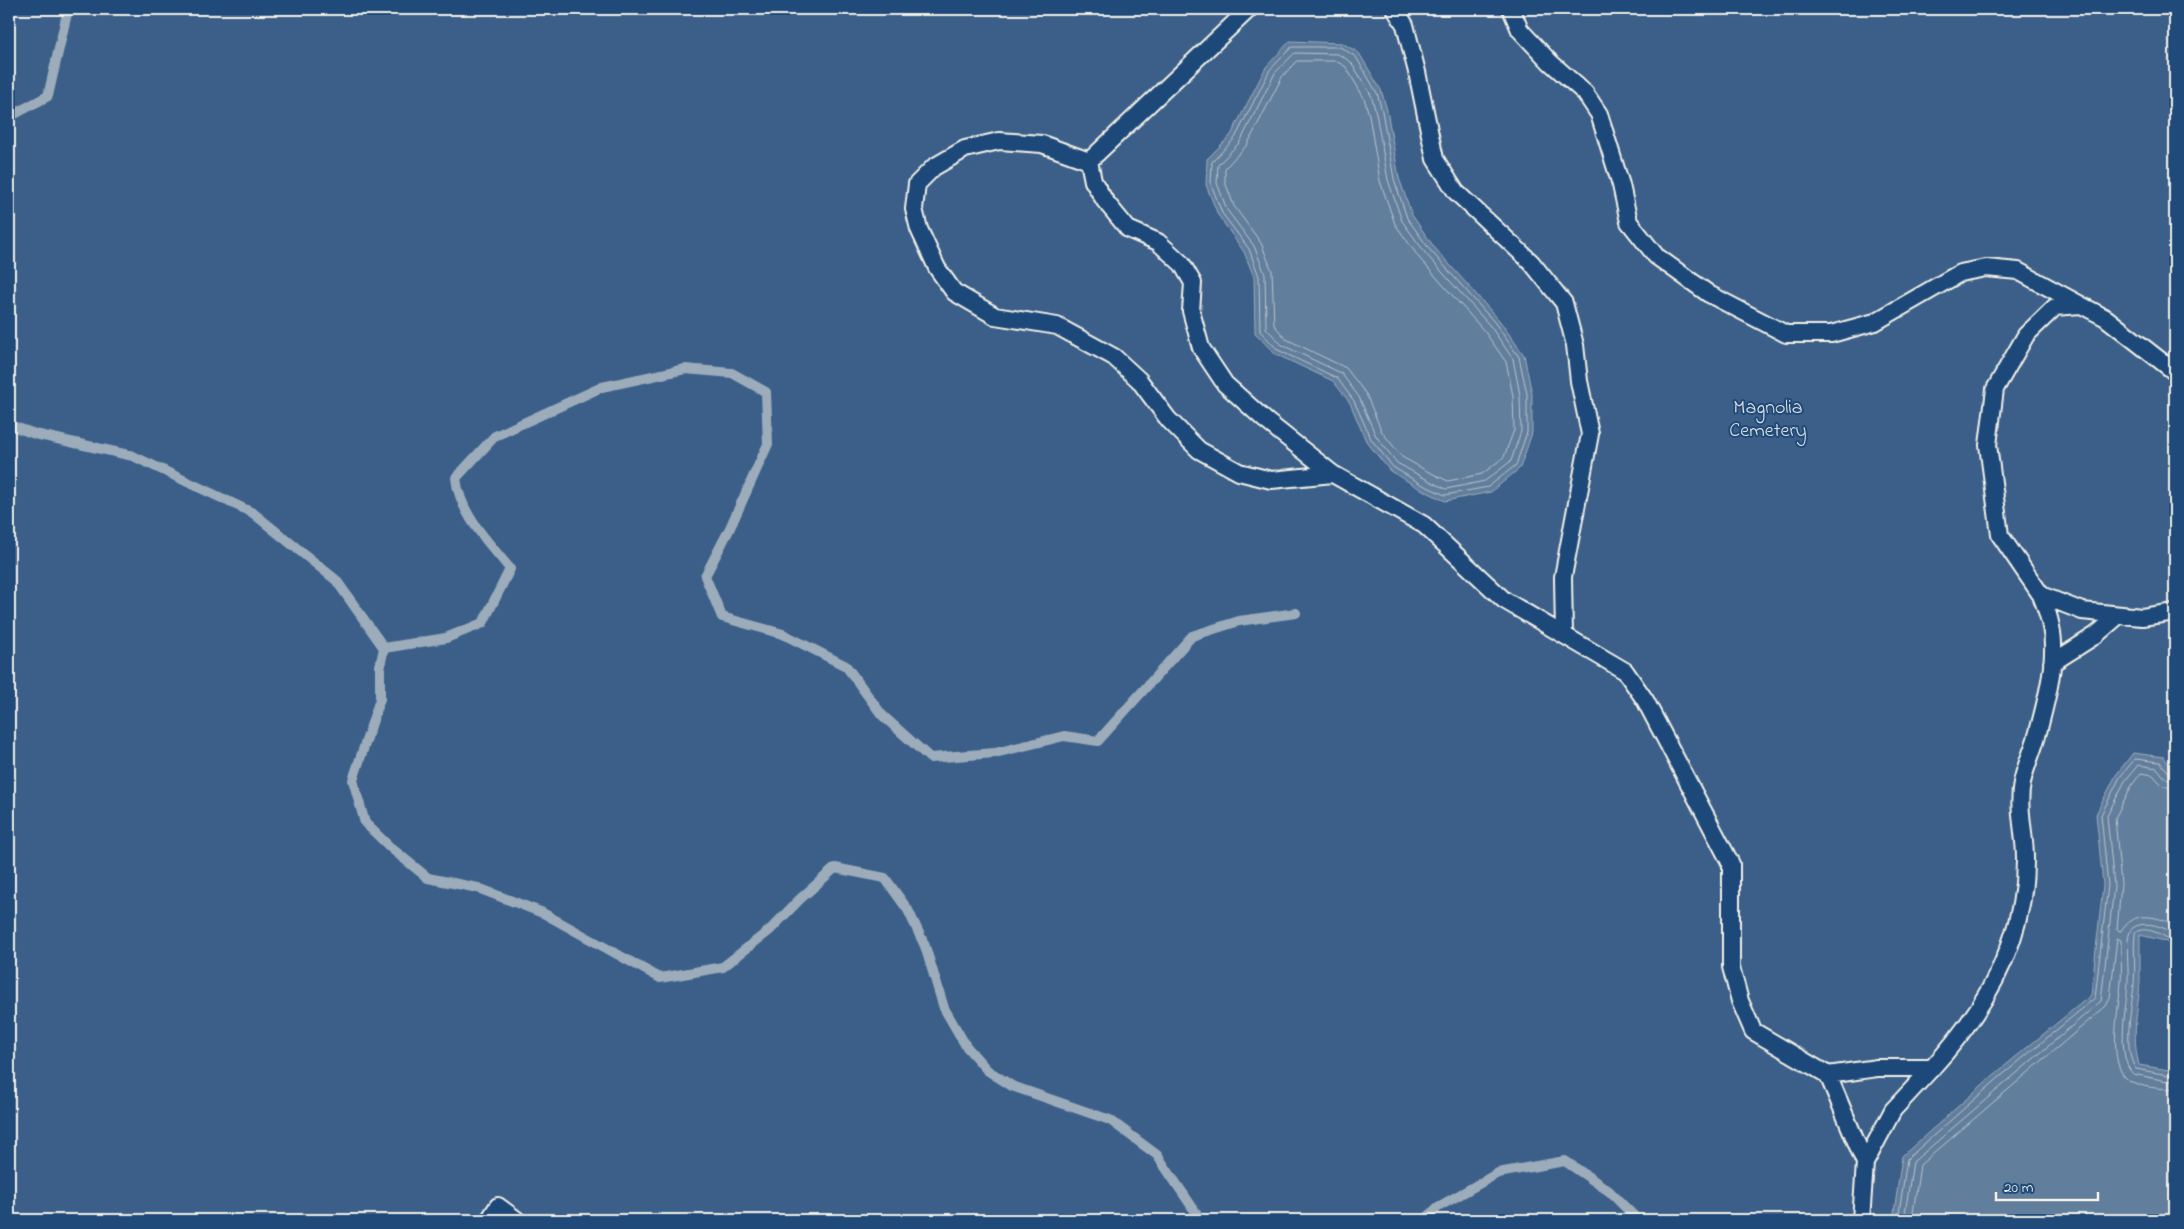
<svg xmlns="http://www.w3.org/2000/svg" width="2184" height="1229" font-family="'Indie Flower',sans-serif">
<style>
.green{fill:#3a5f88;stroke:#97a8b8}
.water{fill:#627e9d;stroke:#9cacbb}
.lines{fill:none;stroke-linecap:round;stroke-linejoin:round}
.shore{stroke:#bac3ca;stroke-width:1}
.stream{stroke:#9cacbb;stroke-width:10}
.service-casing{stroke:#f4f1e8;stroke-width:20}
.service{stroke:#1f4a7a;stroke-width:16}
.labels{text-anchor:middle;stroke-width:4;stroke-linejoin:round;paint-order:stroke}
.park-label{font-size:20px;fill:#e1e2de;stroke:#1f4a7a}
</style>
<rect width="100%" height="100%" fill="#1f4a7a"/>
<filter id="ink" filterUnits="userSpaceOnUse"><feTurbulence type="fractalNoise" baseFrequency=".02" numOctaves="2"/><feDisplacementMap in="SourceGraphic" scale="10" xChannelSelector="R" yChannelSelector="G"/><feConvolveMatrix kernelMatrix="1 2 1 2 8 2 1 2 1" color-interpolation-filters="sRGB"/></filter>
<g filter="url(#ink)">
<path class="green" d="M9 9H2175V1220H9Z"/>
<path class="water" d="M1290 41 1342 43 1359 53 1381 90 1387 110 1399 178 1412 215 1434 247 1499 320 1524 355 1532 394V433L1520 468 1491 492 1445 501 1419 488 1390 471 1366 441 1350 403 1333 381 1275 354 1255 333 1254 277 1244 252 1218 215 1206 185 1207 159 1231 135 1266 67Z
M2133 753 2164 757 2175 773V950L2165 941 2140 935C2140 950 2140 966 2140 982 2138 1013 2131 1033 2139 1065L2169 1070 2175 1069V1220H1893L1902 1156 1990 1078 2091 995 2103 885 2096 814 2116 775Z"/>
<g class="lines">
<path class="shore" d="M1292 47H1340L1356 57 1377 93 1382 111 1394 179 1407 218 1430 250 1495 323 1519 357 1527 394V432L1516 465 1488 487 1445 495 1421 484 1393 467 1371 439 1354 401 1337 378 1278 350 1260 331 1259 276 1249 249 1222 213 1211 184 1212 162 1235 138 1270 70Z
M1295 53 1338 54 1351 62 1371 95 1376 113 1388 180 1402 221 1426 254 1491 327 1513 359 1520 395 1521 431 1511 461 1485 481 1446 489 1424 478 1397 463 1376 436 1359 397 1341 373 1282 345 1266 328 1265 274 1254 246 1227 210 1217 183 1218 165 1240 142 1275 73Z
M1297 61H1336L1346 67 1364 98 1369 115 1380 181 1395 224 1420 259 1485 332 1506 362 1513 396 1514 430 1504 457 1482 474 1448 481 1427 471 1402 457 1382 432 1366 394 1346 368 1286 339 1274 325 1272 271 1261 243 1234 206 1225 182V168L1247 145 1282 77Z
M2175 789 2163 786 2153 775 2141 773 2132 785 2115 818 2121 884 2117 930 2121 931C2132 910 2157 916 2175 925
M2175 935C2165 926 2139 918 2130 931 2125 946 2129 965 2128 982 2127 1004 2115 1056 2133 1074L2167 1081 2175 1080
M2175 944C2167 936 2144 924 2135 933 2133 950 2136 967 2134 984 2132 1007 2122 1049 2136 1069L2168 1075 2175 1074
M1898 1220 1907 1159 1994 1082 2095 998 2108 885 2101 815 2120 777 2135 759 2160 762 2170 774 2175 776
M1904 1220 1913 1162 2101 1001 2114 886 2107 816 2125 781 2138 765 2157 768 2166 779 2175 782
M1912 1220 1920 1165 2106 1006 2110 998 2117 938 2121 940C2121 954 2122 968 2121 982 2119 1006 2108 1056 2124 1076 2133 1087 2162 1090 2175 1088"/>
<path class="stream" d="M9 117 48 96 68 9
M9 425 35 434 133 456 253 513 336 580 384 648 380 666V699L353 780 365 823 391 848 428 878 478 888 543 913 660 978 723 967 770 930 800 899 835 868 885 878 908 910 925 946 944 1008 966 1046 987 1070 1012 1086 1110 1120 1157 1155 1201 1220
M384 648 446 638 483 623 510 569C488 541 460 515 456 478L495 436 602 387 685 369 732 373 766 392 768 444 729 530 705 576 722 617 783 634 846 666 882 715 930 758 995 753 1064 736 1098 741 1192 636 1239 621 1296 613
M1425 1220 1438 1207 1498 1173 1565 1161 1609 1191 1638 1220"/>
<g class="service-casing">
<path id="service" d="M1395 9 1405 25 1417 72 1435 159 1456 192 1531 262 1564 303 1575 345 1579 381 1590 434 1563 577 1564 635
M1511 9 1520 30 1550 62 1585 93 1599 114 1621 185 1629 222 1656 256 1709 294 1786 334H1831L1875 322 1960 273 1986 268 2018 271 2081 305
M1089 161 1249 9
M2175 372 2106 318 2081 305 2055 307 2026 335 1995 389 1988 445 2000 535 2041 595 2082 611 2142 617 2175 612
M1333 474 1271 480 1239 472 1199 450 1168 419 1139 380 1114 357 1057 326 995 316 954 292 937 268 919 229 914 209 917 184 934 167 965 149 999 141 1042 144 1089 161 1093 181 1105 201 1128 229 1158 242 1182 264 1193 283 1191 311 1201 348 1225 384 1265 420 1333 474 1424 525 1504 600 1625 671 1645 700 1731 864V967L1740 1001 1753 1031 1828 1075 1877 1068H1932L1893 1110 1865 1163 1828 1075
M2052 663 2096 635 2119 615
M1932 1068C1985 1010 2026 939 2025 858 2025 833 2017 809 2022 783 2025 766 2034 749 2038 732 2046 702 2058 658 2051 627 2049 616 2045 605 2041 595
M489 1220 498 1206 517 1220
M1861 1220 1865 1163"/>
</g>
<use href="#service" class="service"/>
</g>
</g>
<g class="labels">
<g class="park-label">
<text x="1768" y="413">Magnolia<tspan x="1768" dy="23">Cemetery</tspan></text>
</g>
</g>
<rect width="2184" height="1229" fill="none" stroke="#1f4a7a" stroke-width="30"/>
<rect x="15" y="15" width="2154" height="1199" fill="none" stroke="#f4f1e8" stroke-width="2" filter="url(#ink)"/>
<path d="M1996 1192v8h102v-8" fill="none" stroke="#f4f1e8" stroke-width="2.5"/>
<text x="2004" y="1192" font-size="15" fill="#f4f1e8" stroke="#1f4a7a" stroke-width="4" paint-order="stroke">20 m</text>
</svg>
